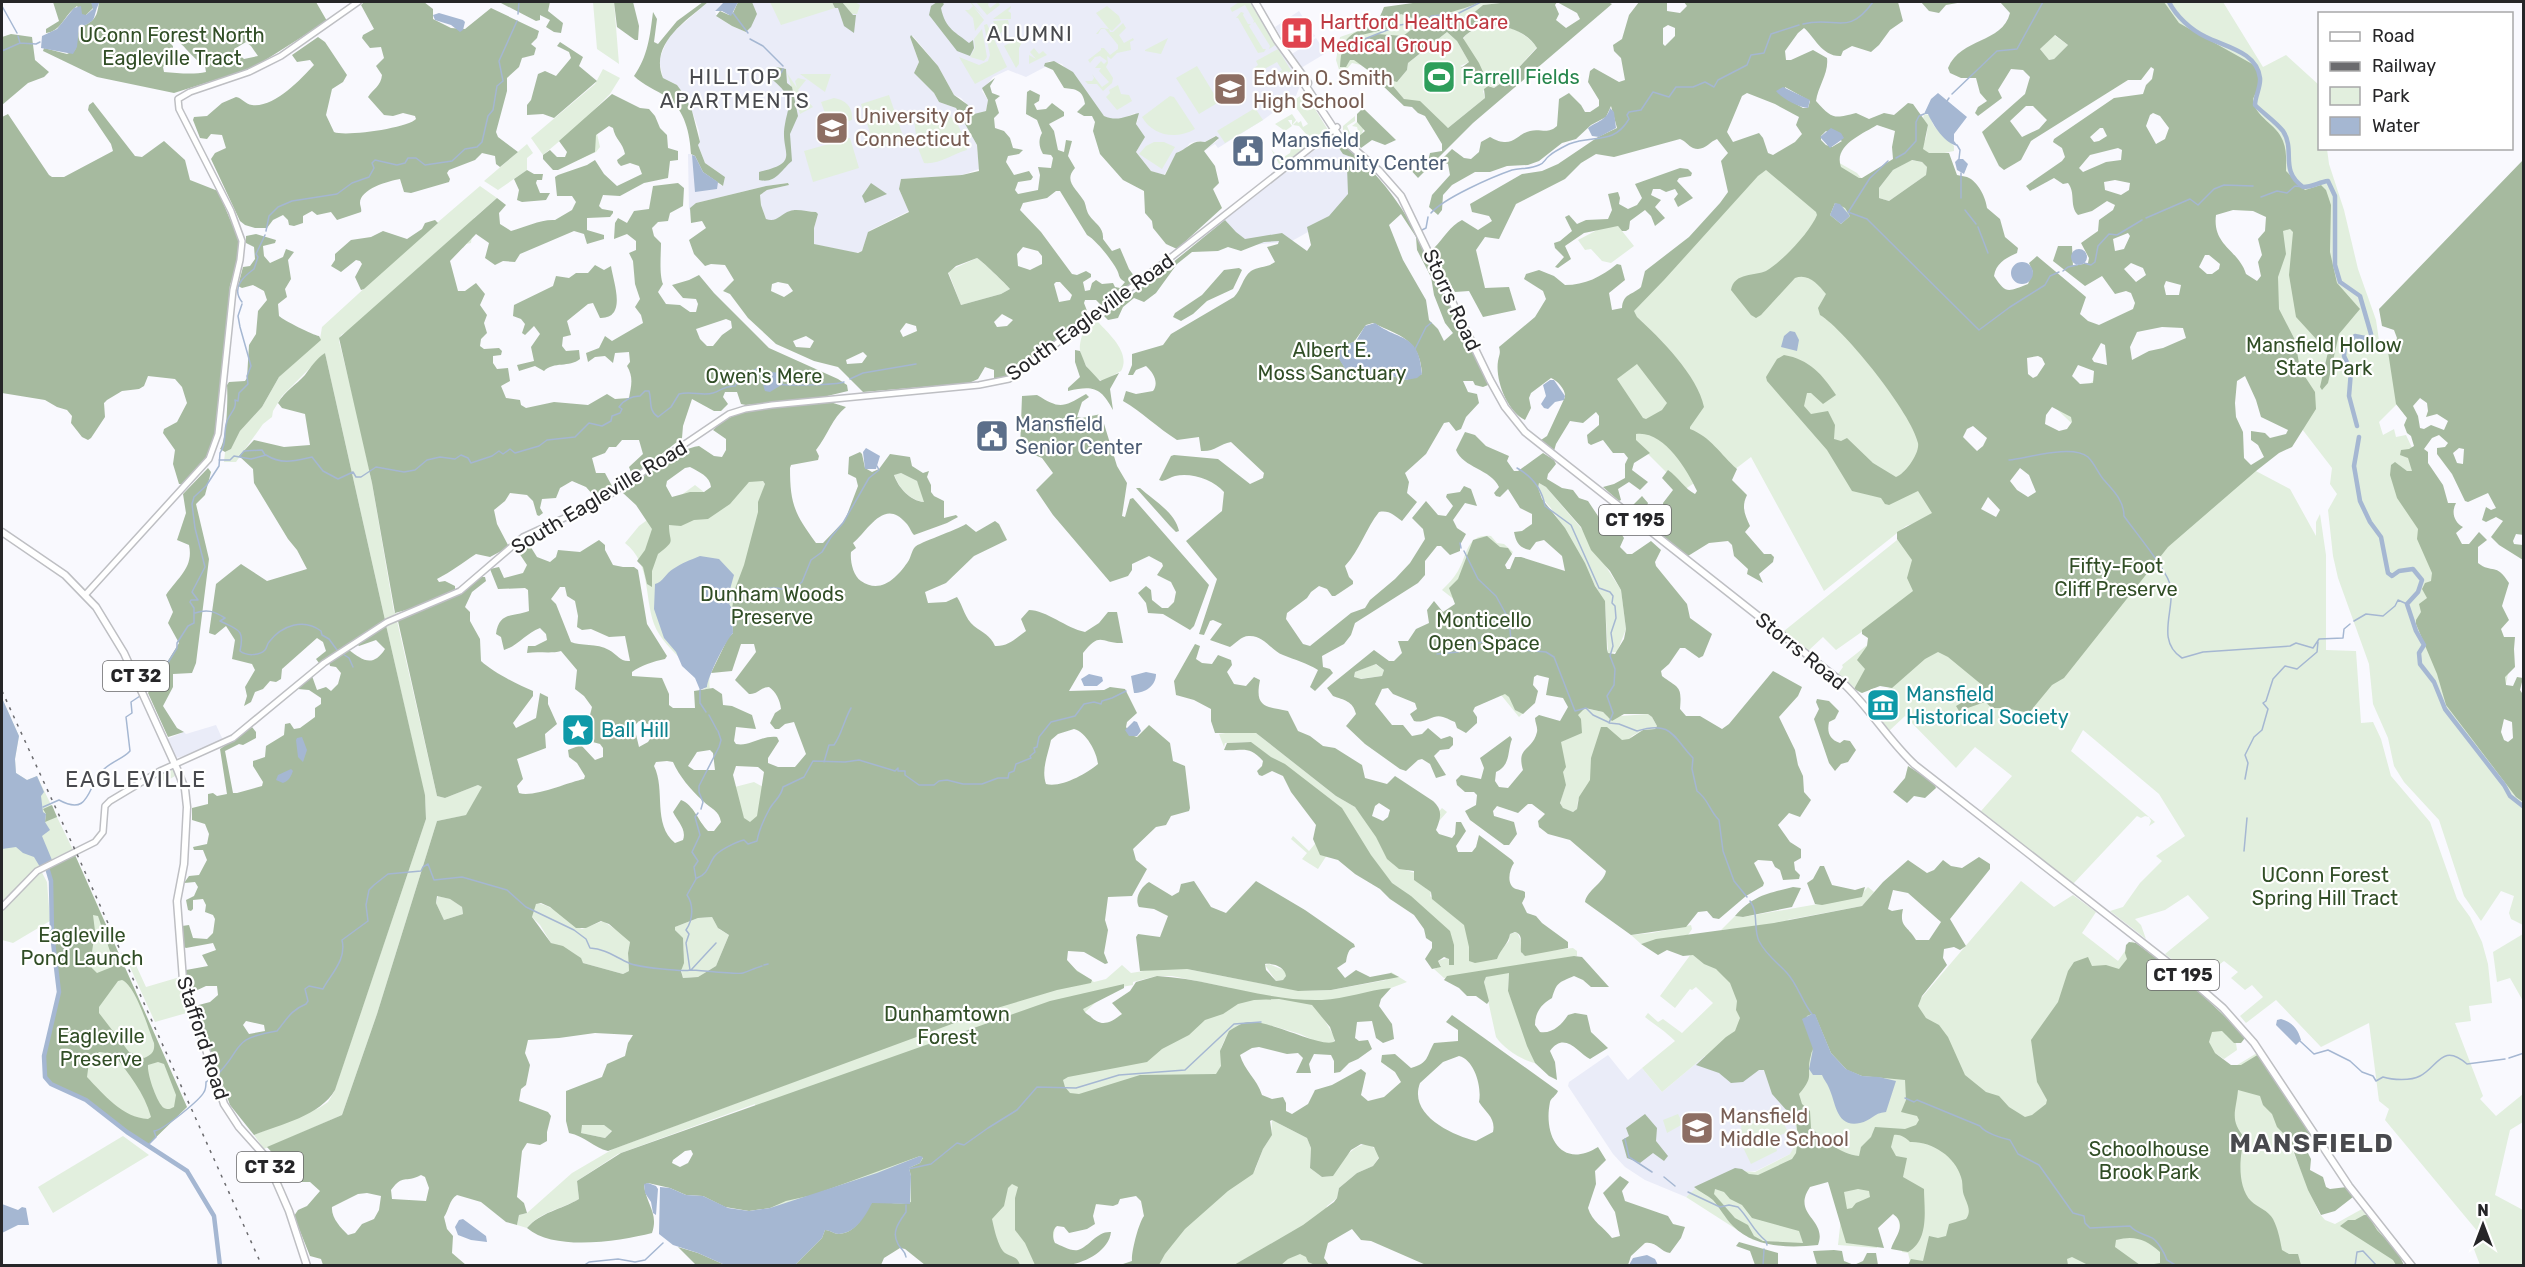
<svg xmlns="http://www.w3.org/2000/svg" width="2525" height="1267" font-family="Rubik,sans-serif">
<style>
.built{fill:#eaecf8}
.green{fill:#e2efde;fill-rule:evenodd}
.forest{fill:#a6ba9f;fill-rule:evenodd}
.water{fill:#a5b7d2}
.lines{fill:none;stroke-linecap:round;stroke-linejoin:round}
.stream{stroke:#a5b7d2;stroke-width:1.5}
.river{stroke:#a5b7d2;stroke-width:4.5}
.secondary-casing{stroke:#bebfc3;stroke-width:8}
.primary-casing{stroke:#bebfc3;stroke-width:9}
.secondary{stroke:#fff;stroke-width:5}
.primary{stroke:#fff;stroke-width:6}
.rail{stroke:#6b6b6e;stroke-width:1.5;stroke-dasharray:3 6;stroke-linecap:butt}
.labels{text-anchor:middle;stroke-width:4.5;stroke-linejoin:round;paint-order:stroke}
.shield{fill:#fff;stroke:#676768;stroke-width:1.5}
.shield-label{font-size:18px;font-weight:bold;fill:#262628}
.health-label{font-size:20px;fill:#be3a42;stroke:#fff;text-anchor:start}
.park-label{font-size:20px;fill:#314e26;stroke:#fff}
.leisure-label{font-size:20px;fill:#27864d;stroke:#fff;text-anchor:start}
.education-label{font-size:20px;fill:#785e54;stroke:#fff;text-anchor:start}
.service-label{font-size:20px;fill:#4e5e75;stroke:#fff;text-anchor:start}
.street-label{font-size:20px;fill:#262628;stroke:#fff}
.culture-label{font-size:20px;fill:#0d838f;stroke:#fff;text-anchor:start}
.neighbourhood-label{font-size:21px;letter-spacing:1.5px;fill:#494a4e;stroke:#fff}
.quarter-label{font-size:22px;letter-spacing:1.5px;fill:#494a4e;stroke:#fff}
.district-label{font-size:26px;font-weight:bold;letter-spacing:1.5px;fill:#494a4e;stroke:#fff}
</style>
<rect width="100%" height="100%" fill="#f9f9fe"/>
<path class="built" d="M708 2H718L721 4 715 11 717 17 732 26 746 32 757 14 752 2H1250L1301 83 1296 96 1263 120 1218 148 1215 144 1204 151 1218 140 1215 136 1205 142 1198 141 1190 143 1185 149 1178 152 1164 175 1151 171 1136 152 1143 140V134L1136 125 1138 119 1135 113 1122 119H1111L1104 116 1062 64 1050 61 1045 63V67L1026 77 1008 70 993 77 982 91 988 100 986 111 976 114 961 98 954 95 938 66 913 36 910 37 919 62 914 73 934 93 939 102 956 108 977 145 979 169 962 175 901 179 899 189 909 211 869 231 862 251 856 253 813 244 814 228 818 214 816 212 794 210 777 219 771 221 766 219 761 205 760 195 767 190 789 185 788 183 766 186 696 203 689 210 688 154H691L720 185 723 186 725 177 705 163 698 145 700 142 699 131 692 111 677 85 663 78 659 60 669 36Z
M1299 11 1315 36 1289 51 1275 27Z
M1316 38 1326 53 1301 68 1292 54Z
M1333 136 1377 176 1331 219 1292 241 1244 246 1198 240Z
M216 725 223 740 190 755 175 758 167 739 184 732 186 734Z
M1608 1055 1628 1080 1642 1068 1662 1092 1705 1056 1763 1069 1797 1126 1798 1142 1795 1149 1790 1154 1756 1171 1745 1172 1696 1188 1686 1197 1645 1180 1625 1167 1613 1154 1568 1086 1569 1082Z"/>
<path class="green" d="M593 2H614L619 64 597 49Z
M770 2H832L835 8 781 25Z
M842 2H855L860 5 857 14H852Z
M970 2H971L985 18 973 6 984 20 975 31 973 18 965 10H969L973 6Z
M976 2H989L988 5 990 8 998 2 1000 5 987 15Z
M1239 2H1250L1274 43 1277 44 1269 49 1270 46 1255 22 1253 23 1254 21 1245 5 1232 12 1230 8Z
M1422 2 1466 7 1480 2H1509L1483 5 1471 15 1453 20 1386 79 1398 81 1407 70 1408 63 1447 32 1457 41 1469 62 1460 66 1470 69 1479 78 1484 74 1463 40C1466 33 1470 32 1477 29 1500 20 1522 29 1537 47L1510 77 1494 88 1489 86 1483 91 1485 98 1448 128 1403 98 1393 86 1381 85 1382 81 1361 65 1352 63 1341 76 1336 60 1340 37 1378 24 1381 13 1419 10Z
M2134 2H2223L2263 67 2286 55 2319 85 2320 148 2327 149 2329 164 2344 210 2358 269 2376 320 2381 354 2399 352 2424 396 2418 399 2405 415 2397 404 2379 422 2383 435 2394 429 2396 437 2406 435 2511 660 2493 744 2523 746V925L2511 919 2509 913 2514 896 2501 891 2481 921 2464 896 2439 820 2404 782 2394 766 2388 738 2373 704 2369 664 2338 578 2333 556 2328 510 2337 494 2330 484 2332 468 2302 429 2267 375 2273 201Z
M1011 6V8L1008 11 1011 13V19H993Z
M1107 6 1119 16 1121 22 1112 31 1109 29 1110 32H1113L1123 23 1126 28 1119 35 1124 43 1133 38 1134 40 1130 42 1131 50 1117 53 1111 59 1107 56 1108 63 1106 67 1113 78 1112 83 1103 91 1097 84H1088L1085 81H1092L1094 78 1092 74 1102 87 1109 82 1099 71 1101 68H1095L1101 61 1104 64 1107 61 1100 56 1095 57 1090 63 1088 60 1101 50V48H1104L1110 55 1118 49V45L1105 29H1101L1098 34H1096L1101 28 1109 29 1096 13Z
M1241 12 1244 13 1243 15 1248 24H1251L1249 26 1263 49H1266L1264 52 1258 53 1238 18H1236Z
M1008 20 1009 24 999 35 993 21Z
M987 24 1007 67 975 84 959 57 979 65 988 61 990 55 984 25Z
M982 29 987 57 984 61 970 57 975 48 974 39Z
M2054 35 2068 45 2054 59 2049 60 2040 49Z
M1168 38 1161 54 1145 51V50Z
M1017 39V42H1022L1019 48V64L1016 68 1004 46Z
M1034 48 1039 54 1043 51 1047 55 1029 64V55L1036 59 1030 52Z
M1278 49 1292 72 1289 73 1287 71 1267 84 1265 81 1282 70 1277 62 1259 72 1261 76 1258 78 1253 69 1258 65 1256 61Z
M1197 66 1219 102 1199 114 1176 78Z
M603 69 620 78 610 94 592 112 600 147 596 152 578 160 562 139 543 155 531 138 595 84Z
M787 73 797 88 795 81 798 78 806 80 798 90 813 107 800 114Z
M800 74H831L825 92Z
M1118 85 1121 94 1129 95 1132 101 1117 110 1106 97 1110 93 1109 90Z
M1305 93 1328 130 1313 142 1299 126 1293 125 1297 121 1298 123 1301 121 1303 127 1308 124 1292 102 1297 106 1294 100Z
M889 95 904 139 875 149 861 104Z
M1170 96 1174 97 1195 129C1176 140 1153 136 1142 117Z
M834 98C846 100 853 107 852 120L830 127 821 102Z
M1255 108 1263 120 1225 143 1217 131Z
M945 113C960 121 962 134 967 150 953 154 938 165 924 163L918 148 914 121 936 114Z
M1292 114 1296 120 1292 125V120H1288L1292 126 1285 131 1275 124Z
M1924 114 1929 115 1934 126 1954 146V151L1930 156 1921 148 1926 138 1928 125 1923 119Z
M1355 116V121L1347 126 1351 135 1358 131 1357 127 1352 126 1357 122 1364 128 1358 144 1360 149 1343 132V126Z
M1284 136 1292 148 1305 141 1308 146 1280 166 1271 149 1278 157 1282 158 1290 153 1291 149 1284 139 1282 138Z
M850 138 859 168 813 182 804 151Z
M1154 142H1164L1175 147 1162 169 1139 154 1146 146Z
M527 144 533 153 527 158V170L498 190 484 181Z
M1808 145 1857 173 1865 183 1929 390 1974 502 1906 526 1824 591 1751 457 1734 470 1726 461 1684 490 1632 438 1582 347 1640 304 1748 185 1774 161Z
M1911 160 1922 162 1927 167 1926 175 1889 201 1879 198V188L1893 170Z
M480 186 497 198 474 218 471 243 466 244 463 248 450 240 351 329 341 335 339 341 358 417 372 483 394 612 397 613 385 620 325 353 282 396 273 411 272 417 263 424 236 462H224L225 452 231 449 240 431 262 407 279 377 320 339 322 327 416 241Z
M1618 226 1634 246 1611 263 1602 261 1591 249 1585 250 1578 240 1601 228Z
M977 258C980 259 1007 285 1010 289L1001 294 961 305 948 271Z
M1095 322H1098C1110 335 1131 353 1121 371L1103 381C1092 378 1082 361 1080 350 1079 345 1082 336 1083 331Z
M2108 368 2254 470 2290 489 2316 536V522L2320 514 2326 555V650L2356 651 2361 723 2373 722 2381 739 2391 776 2430 822 2457 899 2470 917 2482 942 2488 964 2492 1003 2469 1006 2471 1021 2455 1023 2483 1096 2480 1099 2496 1116 2523 1094V1122L2510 1130 2495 1195 2523 1210V1265H2480L2472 1244 2478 1232 2385 1120 2389 1109 2379 1101 2369 1023 2321 1047 2276 1000 2246 1023 2240 1016 2263 997 2252 985 2245 990 2231 978 2238 972 2224 961 2199 980 2165 954 2209 918 2188 895 2165 910 2135 919 2141 925 2146 939 2110 911 2123 907 2140 883 2162 861 2156 856 2185 836 2159 794 2083 730 2071 751 2155 822 2149 826 2151 821 2149 817 2145 816 2141 818 2137 816 2073 884 1981 811 2012 776 1975 747 1956 768 1905 716 1889 731 1869 704 1900 679 1891 670 1861 693 1838 674 1843 667 1842 665 1871 642 1863 631 1836 650 1823 637 1808 651 1784 631 1907 532 1975 505 2007 532 2083 434 2046 399 2086 387Z
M901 473 917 481 925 499 924 502C909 500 898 487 894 474Z
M751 481H763L765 484 764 491 868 826 1094 982 1106 979 1122 965 1131 973 1156 969H1187L1301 991 1331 990 1386 980 1391 972 1407 982 1321 1014 1335 1038 1333 1044 1320 1043 1300 1034 1273 1026 1225 1039 1221 1048V1065L1255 1170 1263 1149 1271 1136 1272 1120 1307 1138 1311 1148 1310 1168 1322 1177 1332 1176C1341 1162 1352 1144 1369 1144L1378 1151 1379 1157 1373 1166 1357 1173 1339 1188 1337 1198 1327 1206 1307 1261 1315 1265H1131L1146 1229 1141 1194 1056 1214 1051 1265H972L949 1189 874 1265H778L755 1104 618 1154 577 1181 579 1199C560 1210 541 1211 527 1228L517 1225 519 1215 527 1213 572 1173 613 1149 801 1079 731 788 754 782 790 802 817 796 804 657 734 629C723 649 702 673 712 695 699 685 692 673 682 661 672 649 660 640 654 624 644 595 651 564 625 543L639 526 695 485 714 500ZM1157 976H1172L1231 988 1097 1051 1082 1015 1110 989 1133 985V982Z
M1539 483 1546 487 1581 528 1621 590 1626 629 1617 652 1608 653 1605 604 1590 576 1513 680 1532 704 1519 717 1497 690 1460 604 1442 590C1448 584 1454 578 1458 571 1468 554 1466 534 1491 536L1497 543 1504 544 1513 552 1494 582 1582 571C1572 550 1565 526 1550 507 1544 500 1536 492 1539 483Z
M397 621 437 796 445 798 478 785 483 787 467 815 437 821 377 1014 342 1115 264 1149 254 1135 319 1108 328 1102 334 1092 426 819 425 797 386 625Z
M1375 664 1384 670 1382 676 1359 679 1354 677 1355 672Z
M2 698 19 736 15 759 16 773 27 780 37 776 74 852 58 856 39 867 47 882 50 921 13 943 2 940Z
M1579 707 1603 712 1608 717 1648 714 1652 717 1657 726 1655 729 1643 730 1632 736 1578 800 1577 809 1573 812 1563 809 1560 802 1566 785 1544 746Z
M1239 731 1256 733 1336 796 1355 807 1361 815 1419 835 1442 808 1447 812 1411 853 1406 870 1415 873 1414 878 1431 892 1430 896 1502 949 1509 941 1510 934 1517 932 1522 943V954L1573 948 1577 951V956L1444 978 1434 969 1441 966 1438 961 1447 958 1454 964 1453 941 1360 874 1334 844 1318 869 1302 859 1307 853 1291 839 1293 836 1309 851 1325 832 1317 789 1249 742 1225 743 1224 747 1219 734Z
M171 768 177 775 168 780 160 781 157 775Z
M75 855 187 1107 148 1145 122 1129 86 1100 50 1083 44 1076V1056L59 992 54 963 51 883 48 868Z
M2021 881 2054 907 2073 895 2096 912 2082 933 2118 961 2132 941 2225 1016 2236 1027 2226 1035 2236 1043 2237 1050 2224 1059 2215 1053 2224 1073 2257 1053 2276 1084 2289 1142 2319 1213 2325 1220 2335 1224 2362 1209 2398 1254 2402 1265H1911L1908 1253 1902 1252 1897 1203 1873 1200 1877 1248 1838 1245 1841 1218 1821 1158 1790 1164 1814 1245 1753 1240 1686 1197 1696 1188 1741 1171 1755 1172 1790 1154 1798 1140 1795 1122 1763 1069 1713 1063 1705 1056 1662 1092 1642 1068 1675 1041C1665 1031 1655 1025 1645 1017L1648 1013 1658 1022 1663 1019 1682 1033 1713 1003 1696 987 1692 990 1690 989 1675 1008 1660 996 1691 954 1731 929 1721 930 1735 916 1743 917 1858 897 1868 887 1874 892 1862 906 1787 920 1911 1010Z
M438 896 450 899 462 907 463 914 444 920 436 903Z
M537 903C555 906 566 921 582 929L603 921 624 935 630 942 628 953 629 971 623 974 583 963C577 952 562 947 551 943L540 925 532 917 534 907Z
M712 917 719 929 729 935 716 966 698 977 683 978C678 961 691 945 675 930V927L698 918Z
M1691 925 1692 929 1688 935 1655 940 1641 944 1631 935 1652 933Z
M2523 934V1001L2510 978 2497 982 2493 952Z
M135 963 146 987 180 977 190 1012 155 1022 129 965Z
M1269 964 1284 970 1287 975 1283 980 1276 981 1265 965Z
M1496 973H1509L1508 991 1535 1063C1523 1061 1503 1048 1496 1037L1484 982 1486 977Z
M1775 1107 1788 1132 1778 1136 1779 1145H1775L1777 1151 1751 1164 1738 1137 1742 1135 1741 1125 1753 1123 1751 1119Z
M1678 1114 1683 1124 1667 1133 1663 1120Z
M583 1125H604L612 1130 605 1138 581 1133 580 1126Z
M123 1136 149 1155 53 1213 38 1187Z"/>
<path class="forest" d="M53 2H91L94 7 85 16 82 15 77 6C63 16 62 31 46 33V29L59 21Z
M99 2H316L327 21 253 68 174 93 97 77 43 51 44 48 67 54 75 50 79 28C94 21 97 19 99 2ZM169 36C181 39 191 58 205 66L206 72C193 75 177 73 164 72L163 67 172 56 173 46 166 39ZM246 42 251 46 258 56 244 59 236 52V48Z
M364 2H424L433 9V19L451 28 465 29 491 8 539 31 537 38 531 44 536 48 534 55 522 58 519 67 507 78V91L496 132 498 137 518 152 500 167 496 164 495 156 482 153 475 160 449 170 447 173 450 179 449 182 411 193 404 192 400 179C388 181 360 189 360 203 360 206 362 209 361 212L337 220 331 212 317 215 312 211 303 216V223L294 226 289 225 288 220 283 215 273 220 267 228H255L245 225 240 221 211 159 215 153 226 148 222 135 211 134 207 139 200 138 193 120 194 117 207 116 222 103 236 97C242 98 245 104 252 105 274 108 300 80 314 65L310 60 297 62 292 55 318 37 325 42 347 75 343 82 332 89 326 115 334 132C345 137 408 128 416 119L415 116 403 113 393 116 384 115 368 97C373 89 381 86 382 75L376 66 384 58 381 47 370 48 362 38 363 35 374 29 361 5Z
M499 2H550L548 11 563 23 561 33 554 32 546 27 550 20 540 15V20L536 21Z
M614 2H633L639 26 638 40H635L617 27Z
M703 2H708C686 21 649 44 663 78L677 85 685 96 692 111 700 142 698 145 705 163 725 177 723 186 703 172 695 156 691 154C690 134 685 110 667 97 656 90 643 85 634 76 648 56 650 36 653 12L657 19 654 42 658 44 677 21Z
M738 2H752L757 14 751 27 746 32 732 26 716 16 720 11 729 15 733 13Z
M832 2H842L853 15H856L854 33 844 26 838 8H835Z
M937 2H942L944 4 941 8C945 29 957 33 969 43L973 40 974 48 970 56 957 51 929 15 931 6Z
M1420 2H1480C1472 7 1428 19 1420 19 1413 19 1407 16 1401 14L1393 18 1394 25 1391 28 1357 36 1349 47 1358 46 1364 40 1377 34 1403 36 1411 30 1433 26 1441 19 1457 20 1471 15 1483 5 1509 2H1608L1612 4 1473 123 1418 178 1409 168 1419 172 1428 161 1430 153 1442 151V144L1425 116 1418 113 1412 107 1404 106 1381 84 1393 86 1404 99 1420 101 1448 128 1485 98 1484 89 1488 86 1494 88 1510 77 1537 48C1524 25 1481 17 1463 38L1479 63 1484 74 1479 78 1470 69 1461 68 1469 62 1457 41 1447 32 1408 63 1407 70 1397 82 1376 76 1354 60H1350L1346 67H1340C1342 34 1350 34 1377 24L1384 7ZM1557 2 1577 13 1580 19 1566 28 1556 20 1559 14 1555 5Z
M1639 2H1667V11L1680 13 1687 6 1684 2H1898L1903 21 1890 30 1879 45 1871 52 1852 46 1843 51 1841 56C1822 57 1814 36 1804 28L1798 33 1785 51 1786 60H1791L1813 50 1827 58C1829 73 1818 86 1816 101 1832 119 1834 119 1856 113L1869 119 1884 113 1894 115 1908 103 1913 104 1928 125 1923 149 1929 153H1949L1957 175C1960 176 1964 176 1967 177 1978 181 1986 198 1987 208L2000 219 2005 237 2018 248 2017 253C2006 258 1996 263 1994 276 2006 294 2007 292 2028 284L2033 272 2029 263 2037 256 2086 297 2080 314 2088 321 2099 325 2133 309 2135 303 2131 293 2126 291 2115 294 2102 276 2085 286 2053 261 2058 246H2072L2073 266 2088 263 2089 258 2081 243 2098 231 2099 220 2113 210 2115 205 2107 201 2092 211 2078 215C2069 206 2076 193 2068 183L2063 184 2054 178 2030 191 2026 186 2062 161 2065 157 2062 148 2053 142 2054 139 2114 98 2143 94 2146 85 2152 79 2154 69 2151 67 2141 80H2128L2031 141 2021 160 2004 170 1999 166 1982 132 2025 94 2030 77 2023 70 2011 69 1998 90 2002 98 1978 116 1975 113 1978 107 1987 101 1980 93 1976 78H1961L1950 73 1948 68C1961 37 2002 44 2010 13L2000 2H2164L2179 23 2254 65C2266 78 2259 86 2253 99 2254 117 2277 124 2283 141 2287 151 2286 161 2286 171L2305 190 2321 185 2326 190 2331 205 2330 252 2337 283 2360 309 2339 334 2328 383 2322 390 2320 387 2328 352 2296 317 2289 275 2293 232 2290 229 2283 231 2286 254 2278 277 2279 309 2295 340 2300 369 2315 392 2316 409 2292 447 2279 453 2256 471 2168 547 2064 678 2052 685 2029 713 2005 708H1992L1985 702 1959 711 1956 706 1980 692 1982 685 1948 657 1938 652 1925 659 1892 688 1880 686 1862 693 1854 689 1865 669 1857 660 1867 646 1868 638 1862 634V630L1913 591 1907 578 1912 560 1897 539V532L1932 513 1918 491 1889 505 1885 504 1881 498 1852 491 1827 450 1767 381 1766 377 1777 359 1784 355C1809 359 1823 375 1836 395L1823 404 1811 393H1807L1804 406 1811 414 1828 411 1835 425 1834 439 1841 441 1847 438 1873 463 1896 477C1905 474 1920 453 1918 443 1912 414 1845 330 1820 315L1818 308 1826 294C1818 284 1808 273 1795 278L1761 315 1756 318 1751 315 1731 290C1734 272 1756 276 1766 271 1782 262 1810 232 1817 215L1816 212 1766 170 1758 176 1664 280 1634 311 1637 317C1660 338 1698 376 1704 407L1690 427V429C1711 437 1720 454 1737 469L1732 480 1747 495C1741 507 1745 515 1750 526L1745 532 1764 554H1771L1774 557 1773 562 1759 574 1763 583 1747 574 1748 569 1734 556 1732 545 1728 541 1709 543 1688 556 1633 512V505L1642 496 1648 503 1645 511 1646 516 1655 523 1660 522 1664 512 1663 503 1673 490 1662 478 1668 470C1678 477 1685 489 1695 494L1697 491C1687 469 1663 430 1636 434V440L1650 453 1634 463 1632 470 1648 482 1640 490 1629 482 1618 489 1621 500 1619 501 1603 487 1614 484 1625 478V464L1628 458 1624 453H1613L1603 440 1591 445 1588 443 1587 435 1599 425V416L1596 412 1583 423 1570 421 1556 444 1554 451 1541 440 1547 436 1565 397C1566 390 1558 381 1551 378L1531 393 1529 398 1531 408 1525 420C1507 411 1495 380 1498 361 1499 355 1501 354 1499 347L1535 317 1546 299 1543 291 1524 279 1526 274 1539 270 1554 276 1565 285C1585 285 1601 277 1617 264L1621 265 1625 280 1609 293 1612 310 1622 308C1623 293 1633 295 1641 287L1645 271 1689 237 1720 203 1728 192 1721 161 1728 153 1717 139C1709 142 1704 152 1693 148 1688 146 1686 141 1680 139L1614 157 1596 154 1581 163 1565 179 1516 204 1499 239 1485 237 1476 250 1485 288 1509 287 1516 310 1483 317 1469 291 1455 292 1442 272 1434 248C1444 238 1450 226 1462 220L1478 230 1492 221 1489 216 1472 212 1470 204 1522 174 1542 171 1558 164 1598 137 1617 128 1611 106 1606 117 1591 125 1576 139 1562 143 1539 161 1528 165 1507 166 1490 172H1475L1452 185 1443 195 1442 210 1438 215 1429 207 1432 195 1450 175 1448 164 1443 162V158L1452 149 1464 158 1471 159 1479 152 1481 142 1490 137C1494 139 1499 142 1504 142 1515 143 1520 133 1530 131 1541 128 1547 135 1557 126L1559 99 1569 93 1581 105 1585 112H1590L1599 106V100L1588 82 1590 71 1594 68 1619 82 1625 80 1621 58 1614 51 1613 45 1622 39 1629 15ZM1668 25 1675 28V36L1665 46 1663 44V28ZM2055 35 2068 45 2054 59 2049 60 2040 49ZM1785 87 1810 101 1808 108H1803L1787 99ZM1747 93 1775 104 1799 117 1796 125 1802 134 1795 142 1773 155 1768 153 1763 138 1759 133 1733 142 1727 132 1742 96ZM2026 106H2033L2047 120 2039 129 2022 137 2010 121ZM2153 113 2160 116 2169 128 2165 139 2156 144 2146 126 2150 115ZM1877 125 1895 131 1892 147 1893 159 1862 178H1859L1841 167C1833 145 1863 134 1877 125ZM2100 128H2103L2107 136 2099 141 2094 142 2090 137ZM1826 131 1842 141 1832 147 1826 145 1821 140V136ZM2118 148 2122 150 2121 160 2106 162 2083 172 2079 168 2090 155ZM1912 160 1922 162 1927 167 1926 175 1889 201 1879 198V188L1893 170ZM2115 180 2130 183 2129 190 2121 195 2105 190 2104 182ZM1835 203 1845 208 1850 216 1841 224 1830 215ZM2233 210 2253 211 2266 217 2265 231 2258 239 2262 255 2258 262 2261 276 2257 281 2246 274C2239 250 2212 246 2216 215ZM2128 233 2130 236 2124 249 2115 251 2113 239ZM2205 255H2209L2220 264 2219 269 2212 274H2207L2199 267ZM2131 263 2143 268 2146 275 2136 282 2124 269ZM2166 281 2181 285 2179 295H2166L2164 286ZM2162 327 2183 328 2186 338 2163 348 2149 351 2132 360 2130 347 2137 332ZM2101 343 2105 345 2107 365 2094 362 2092 359ZM2038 356 2042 358 2045 364 2037 376 2033 378 2028 374 2027 358ZM1637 364 1667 403 1662 410 1646 419 1643 418 1617 379ZM2078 365 2094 371 2093 383 2080 384 2072 376ZM2245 376 2256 400 2261 417 2288 430 2286 434 2270 438 2265 433 2251 431V440L2258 445 2264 457 2251 465 2244 458 2243 432 2236 417 2235 403 2237 381ZM2052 407 2071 417 2072 422 2067 429 2059 431 2045 424 2046 415ZM1973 426 1987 438 1983 446 1977 451 1963 437 1967 429ZM2020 468 2029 475 2036 492 2028 497 2017 490 2010 481ZM1988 497 2000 510 1996 517 1981 509Z
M1921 2H1963L1946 5 1939 13 1929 11Z
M11 34 32 37 35 60 49 72 44 77 28 83 2 105V37Z
M911 35 938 66 954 95 968 105 974 114 986 111 988 100 982 88 995 78 990 86 992 93 1000 96 995 100 999 113 994 118 995 128 1004 131 1010 138 1013 148 1023 150 1019 154 1008 156 1006 162 1014 175 1029 171 1033 177 1031 180 1018 182 1015 190 1018 194 1038 190 1040 175 1038 167 1051 168 1053 158 1051 155 1043 154C1039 147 1038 140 1042 133L1037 120 1026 114 1027 92 1030 90 1040 95 1039 101 1034 104 1037 110 1046 109 1052 103 1064 112V116L1049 124 1054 131 1058 150 1064 152 1066 140 1072 141 1068 156 1075 168C1063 181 1077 189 1084 201 1086 205 1086 210 1089 215 1095 224 1104 227 1103 239L1112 251 1120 248 1129 269 1137 280 1102 306 1096 300H1085L1084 303 1089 316 1008 376 994 379V370L985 367 978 379 969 383 863 392 838 367 814 361 776 344 748 318 730 294 723 291 734 280 725 265 711 264 705 266 694 254 689 240 706 228 702 221 691 223 690 208 696 203 766 186 788 183 789 185 767 190 760 195 761 205 766 219C777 223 780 214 790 211 797 208 808 212 816 212L818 214 814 228V244L858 253 862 251 868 232 909 212 899 189 901 179 962 175 979 171 977 145 956 108 939 102 934 93 914 73 919 62 910 37ZM1056 191H1060L1087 235C1096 240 1112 260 1117 270 1120 276 1118 278 1125 282L1120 288 1115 287 1113 283 1102 284 1096 280 1092 283 1090 290 1085 291 1083 282 1091 277V274L1086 271 1077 275 1072 274 1041 232 1020 210 1023 203 1047 198ZM1023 247 1038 251 1042 256V264L1030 270 1018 266 1017 254ZM977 258C980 259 1007 285 1010 289L1001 294 961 305 948 273 956 266ZM778 282 788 284 793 291 784 297 771 291 772 284ZM1056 282H1060L1072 295 1070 300 1059 302 1054 284ZM1002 314 1013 320 1007 326 997 327 994 322ZM906 323 916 326 917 331 903 337 900 331ZM806 336 814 341 810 348 796 347 793 341ZM863 352 867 356 862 363 847 364 846 360Z
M560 42 583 57 579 66 597 81 554 118 543 114 527 115V105L531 100 538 74 545 71 556 76 571 58 569 52 557 46Z
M1054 61 1073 72 1104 116C1118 122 1126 116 1139 113L1136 124 1145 137 1136 152 1151 171 1165 175 1176 153C1188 149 1192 139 1205 142L1216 136 1219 138 1204 151 1215 166 1219 183 1213 189 1222 208 1177 249 1166 244 1153 228 1152 221 1145 213 1144 191 1123 180 1100 154 1093 131 1095 122 1092 116H1084L1077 112 1085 104C1083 90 1076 89 1064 88L1053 70 1044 66 1045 63Z
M776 67 786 69 787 83 792 87 798 116 790 134 792 161C781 170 776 184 759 180V172C803 162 779 153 785 124 786 115 791 107 787 97 784 88 775 83 769 76Z
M612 94 640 108 649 109 655 116 660 128 667 135 668 148 678 151V160L670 161 668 178 644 183 620 196 603 195 599 206 602 209 613 211V213L610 217 587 218V230L604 235V239L587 244 584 234 574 231 520 254 515 262 503 261 495 265 485 258 489 243 476 234 450 261 458 291H465L476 283 485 294 480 305 487 315 484 323 487 333 481 339 480 346 484 349 499 348 502 351 501 355 493 356V363L497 369 508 368 510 381 501 386 506 398 520 400 521 405 526 408 554 402 588 405 607 394 615 399 629 398C631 386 634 378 627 366L630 362 629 352 615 353 613 363 605 356 595 357 588 362 586 353 599 348 605 336 612 341 643 323 641 315 635 307 640 299 635 284 633 261 629 253 636 250V241L627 234 614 239 615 223 618 218 627 223 634 211 649 209 653 186 678 183 684 188 683 206 670 213 668 221 658 222 652 228 654 236 661 243C661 254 659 274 663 284L658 292 666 304 680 305 690 312H696L698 304 696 299 683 298 672 285 689 280 699 275 714 293 769 348 838 379 847 385 848 391 823 397 746 405 741 404 737 392H725L723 397 728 404 721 411H714L692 399 683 426 682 438 636 474 632 475 629 467 643 454 639 440H622L616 447H609L605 453 592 458 596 473H605L612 486 609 490 594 496 586 487 572 481 560 488 556 498 542 499 540 508 543 513 539 516 537 515 533 501 527 495 510 493 505 501 494 510 497 524 508 545 507 548 490 557 476 554C461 564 452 571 437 579L439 582 445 581 455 586V590L410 609 395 613 372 483 339 338 497 198 506 205 499 213 500 224 511 231C525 227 541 219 555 220L572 210 576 202 572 196H557L555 177 558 175 587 165 595 160 604 174 617 186 642 174 639 166 630 163 621 166 618 163 617 160 625 154C623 143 615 139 613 128L609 126 596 135 595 152 558 170H553L543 159V155L550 150 557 157H565L567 152 559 141ZM726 319 731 321 732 328 722 335 713 346H707L700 339 696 329Z
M93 102 135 156 142 157 164 141 185 160 190 180 218 191 241 245 239 260 230 285 217 435 207 458 182 484H179L173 464 175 450 163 433 164 429 177 422 187 403 182 387 175 379 148 376 144 386 139 389 122 391 107 400 104 403 105 417 91 438 88 440 82 437 71 423 72 416 67 410 57 407 45 400 2 393V117L8 114 49 175 52 177H64L113 151 111 144 88 110 89 105Z
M1363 108 1396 140 1385 145 1372 140 1361 148 1358 144V137L1365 131 1357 122V114Z
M1335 139C1400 187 1418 235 1451 306 1463 332 1478 358 1488 385L1483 387 1475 385 1473 381H1463L1468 392 1477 394 1479 403 1466 417 1461 429 1456 431 1449 422 1444 423 1426 454 1405 473 1409 482 1407 493 1417 502 1402 521C1394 516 1390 510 1379 512 1366 528 1360 550 1345 566L1349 577 1353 581V584L1335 596H1332L1327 589 1319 586 1311 592 1307 598 1287 613 1286 619 1303 644 1310 646 1351 613 1365 608 1370 600 1395 579 1410 563 1425 539 1423 529 1412 518 1426 501 1438 515 1446 516 1453 506 1446 497 1447 494 1460 492 1464 486 1471 489 1477 506 1465 503 1453 520 1457 528 1466 534 1460 545V551L1450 555 1441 546H1437L1425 561V575L1418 583 1355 623 1351 635 1344 644 1322 656 1323 667 1330 669 1333 673 1315 691 1310 687 1318 670C1307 663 1295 660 1283 655 1272 651 1264 636 1250 636 1242 635 1236 643 1230 647L1210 640 1222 624 1213 620 1210 621 1204 635 1199 634 1217 579 1186 541 1222 511 1224 492C1214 480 1191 472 1175 476 1171 477 1167 480 1162 481L1159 480 1171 456 1174 455 1218 459 1250 484 1263 478 1264 473 1231 442C1219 444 1215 452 1201 451L1199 437 1177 440C1158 428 1142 412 1123 401L1126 391 1136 394 1153 391C1159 383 1154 373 1146 366L1136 370 1133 375H1128L1132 365V354L1163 345 1171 334 1234 297C1242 289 1242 278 1251 271 1258 266 1267 268 1275 262L1267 247 1278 244 1279 241 1264 242 1241 251 1228 247 1218 251 1192 252 1177 264 1156 293 1144 302 1134 298 1123 307 1118 318 1108 320 1104 316 1146 284 1160 277 1161 272 1225 220 1236 232 1245 239 1282 233 1307 251 1311 245 1307 227 1329 216 1348 194 1347 167 1353 165 1351 157 1343 154 1334 141ZM1401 214 1416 237 1417 250 1431 277 1434 295 1445 323 1453 333 1444 341 1438 329 1429 320 1426 300 1403 260 1389 225ZM1373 323C1400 336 1420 339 1422 374L1406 380 1389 375 1353 374 1345 368 1335 351 1341 346 1354 342 1366 325Z
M2523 160 2524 535 2516 534 2513 541 2514 544 2523 545V560L2499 545 2491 537 2503 521 2496 517 2486 522 2482 520 2486 507 2491 510 2496 508 2488 493 2468 502 2465 501 2452 474 2437 454V448L2445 447 2448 443 2439 435 2432 438 2424 449 2428 452V463L2443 485 2448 503H2456C2451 512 2454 522 2463 527L2456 533 2462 544H2469L2479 532 2487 540 2478 547V563C2492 574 2496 562 2509 583L2502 606 2509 620 2501 629 2504 637H2515L2514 649 2515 667 2505 677 2506 685 2513 686 2517 677 2523 678 2520 690 2524 696 2523 802 2516 797 2446 705 2437 674 2416 624V620L2421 612 2419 604 2427 598 2422 589 2425 583 2431 581 2432 573 2417 539 2418 529 2397 498 2390 475 2391 465 2395 462 2407 471H2412L2408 458 2400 455 2401 450 2409 449 2414 446 2411 436 2407 433 2404 425 2407 418 2396 404 2387 345 2396 341 2397 338 2394 330 2382 326 2379 309ZM2420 398 2427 403 2428 411 2426 417 2437 414 2448 421 2444 430 2431 425 2424 429 2420 428 2418 416 2413 406ZM2459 448 2464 449 2463 464 2457 463 2453 453ZM2504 719 2512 722 2513 738 2508 742 2504 740 2501 732Z
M1680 168 1688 169 1692 173 1691 176 1679 178 1677 181 1693 198 1678 207 1674 199 1678 194 1675 189 1666 192 1660 189H1653L1651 195 1661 200 1655 207 1665 218 1655 226 1651 216 1645 210 1630 221 1629 229 1626 231H1622L1618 226 1584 233 1565 246 1571 259 1558 268 1555 267 1564 257 1555 248 1554 243 1560 241 1572 231 1565 217 1569 215 1577 224 1586 220 1608 219 1612 210 1608 194 1618 192 1620 198 1619 204 1628 209 1637 205 1642 198 1635 184Z
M527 170 534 174H543L542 180H537L536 183 540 193H550L546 200 522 202 517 200 519 190 514 179Z
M871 183 887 194 865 203 862 196Z
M435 220 438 223 364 289 361 290 355 277 362 264 360 261 356 260 341 272 331 266 335 260V254L351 240 371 237 383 231 407 239 422 229 425 223Z
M256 234 276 240 275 243 263 246 264 256 270 263 283 257 286 249 294 252 288 260 291 279 285 289 287 297 278 304 279 316C283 320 313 335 319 336L321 340 279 377 262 407 240 431 231 449 225 452 220 449C227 439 228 398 227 385L229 382 245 381 247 378 249 345 256 334 258 311 267 300 264 291 253 285 242 288 238 286 243 267 250 266 255 259 254 247 246 243V236Z
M595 265 604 270 611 266C613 281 628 319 600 318L593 303 588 304 567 321 571 335 563 337 562 346 566 351 579 350 580 359C569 368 554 361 544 371L535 366 519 371 517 365 534 361 531 347 540 334 534 326 525 335 522 333 525 324 521 319 513 316 514 305 553 286 556 276 569 278 576 273H588Z
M1239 268 1242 270 1233 289 1207 301 1193 314 1181 321 1173 317 1175 313 1202 295 1224 270Z
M1075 350 1080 351 1086 366 1100 381 1119 373 1110 389 1113 410C1101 388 1094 385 1068 391V388L1080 377 1075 362Z
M325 353 385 620 319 663 316 659 326 651 323 642 317 638 282 669 281 679 276 682 270 681 263 689 255 692 251 702 244 706 247 696 245 687 255 670 252 664 232 659 235 640 226 626 215 635 209 633 216 584 241 564 267 581 307 569 297 550 288 539 254 483 253 469 239 456 254 440 284 447 310 445 305 414 282 408 278 403C285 391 296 385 305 375 311 367 316 359 325 353Z
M1086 394 1089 397 1082 402 1077 417 1082 418 1101 414 1117 466 1127 483 1122 516 1125 517 1130 499 1133 498 1209 585 1194 626 1190 630 1163 614 1148 613 1146 603 1138 593 1146 586 1151 590 1152 600 1162 608H1168L1174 602 1176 592 1171 582 1157 575 1163 566 1162 563 1149 556 1132 564V570L1128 576 1110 582 1053 515 1036 490 1053 473 1042 458 1020 449 1022 396 1037 395C1060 409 1062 408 1086 394Z
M830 402 846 407C832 418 828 435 816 450L819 456 818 460 791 465 790 468C790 505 795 514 816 543H823L845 520 858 486 856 478 848 474 849 457 860 452 862 454 865 468 872 472 879 469 890 454 910 457 912 466 923 473 929 471 927 477 931 485V492L934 496 944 501V518L956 515 958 517 947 523 914 535C911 532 910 527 906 523 884 497 868 531 853 543L856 548 851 552C850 561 853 576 861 581 881 595 898 577 909 560 911 556 912 550 915 547 918 543 957 530 966 524L976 532 995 521 999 524 1007 540 974 556 946 583 925 592 928 603 946 602 957 597C963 606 965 619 974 626 983 633 990 635 995 646 1008 647 1016 638 1026 631L1021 619 1029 610C1046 610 1066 628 1085 632L1099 623 1108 612H1117L1123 643C1101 644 1101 630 1083 653V667L1069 691 1104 690 1110 687 1125 689 1137 713 1127 722 1126 727 1131 735 1137 737 1149 725 1170 743 1173 761 1185 766 1190 808 1189 811 1171 816 1166 825 1156 827 1133 849 1136 860 1147 869 1132 896 1108 897 1105 920 1108 930 1104 953 1108 963 1105 964 1084 952 1068 951 1067 960 1077 971 1092 980 1091 983 1057 990 987 1011 608 1151C594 1148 585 1136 569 1133L566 1121V1091L602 1077 607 1064 625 1056 628 1043 633 1035 595 1033 559 1038 528 1040 525 1053 530 1065 526 1085 521 1089 519 1101 548 1112 551 1116 547 1132V1141L540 1145 527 1143 522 1151 517 1197 524 1203 527 1213 519 1215 517 1225 506 1222 481 1202 457 1195C449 1200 449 1210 444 1217L447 1229 453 1236 452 1253 466 1265H323L321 1259 310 1256 294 1216 298 1210 307 1206 320 1191 310 1182H300L298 1172 290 1161 277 1158 267 1147 342 1115 377 1014 437 821 466 815 482 787 478 785 445 798 437 796 398 621 458 595 481 577H485L486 581 472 592 465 607 470 612V621L480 639 481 661C493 672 518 685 533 691V696L513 723 516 728 536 718 540 693 548 697V704L557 724 545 734 546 748 517 759 523 779 517 786 519 793C533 798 569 782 584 779L585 776 577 763 569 757 568 750 581 745 595 760 603 757V748L600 744 589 741 581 734 588 723 592 707 584 696 575 689 577 670 561 651C551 654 538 651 527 653L528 646H535L547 640 546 634 540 628C526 633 518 646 504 650L501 637 496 634C499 612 512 617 529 611L528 590 525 588 498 589 490 569 499 567 504 578 523 573 527 565 517 550 527 541 537 557 550 562 556 557 558 550 580 552 599 540 605 545V550L613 565 623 567H634L638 570 647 624 667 656 665 659C654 661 640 666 632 672V676L662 678 669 694V705L673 708H695L694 691 713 688 722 694 723 705 732 706 752 715 756 729 736 727 734 741 736 744C750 747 761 735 777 737L779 741 768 758V763L778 767H795L806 754 794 722 785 724 779 729H775L770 723 775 713 781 709C780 700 776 692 769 687 761 687 757 695 749 694L735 680 756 652 754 644H741L732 671 711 673 728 638 733 633 732 609 735 589 744 565 758 512V502L765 484 763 481 749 482 730 504 708 519 694 520 681 526 669 525C669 544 677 539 658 554L652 571V587L647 584 643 567 637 561 645 550 652 529 636 505 623 493C636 475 677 449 699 446L714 456 722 457 726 450V439L713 430C739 402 794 405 830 402ZM690 467C699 472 710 476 711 487L704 492H690L672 497 666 486 667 481 685 468ZM901 473 917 481 924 502C910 501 898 487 894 475ZM560 587H565L567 596 575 601 578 616 577 627 582 630 591 629 609 637 625 636 630 661C620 662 618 655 609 650 597 643 580 646 571 642L556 604 551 599ZM639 721 654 726 656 730 648 742 639 747 634 726ZM1074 729C1086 732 1097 752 1098 764 1086 774 1061 788 1046 784 1041 769 1048 755 1051 740L1058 734ZM710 750 713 753 715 770H694L688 766 697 752ZM667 761 673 762C679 776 691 790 703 801 711 809 719 810 721 822L714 831H708C698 821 694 805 681 800L673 812C677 821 687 829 683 840L675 843C652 824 666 790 654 766L656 762ZM736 766 758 767 764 772 757 816 750 822 744 818 733 775ZM437 896 450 899 462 907 463 914 444 920 436 903ZM541 903 550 907 576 928H586L601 921 609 924 630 942 628 953 629 971 623 974 583 963 581 958 563 946 551 943 532 917 536 904ZM712 917 718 928 729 935 716 966 698 977 683 978 681 971 684 963 683 938 675 930V927L698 918ZM582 1125H604L612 1131 605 1138 581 1133ZM421 1175 425 1177 429 1188 426 1201 392 1199 391 1190C404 1173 404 1184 421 1175ZM367 1193 381 1196 379 1210 374 1219 362 1224 355 1233 348 1235C341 1228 331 1218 332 1207L358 1194Z
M1465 432 1475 435 1486 446 1509 456 1507 461 1514 471H1518L1543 453 1554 460 1556 464 1548 474 1547 479 1562 488 1573 490 1579 498 1588 501 1600 519 1608 527 1620 532 1624 538 1620 547 1627 554H1632L1651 541 1661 550 1655 562 1656 566 1687 604 1690 618 1712 634 1703 656 1699 658 1685 648H1680L1669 664 1661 671 1662 676C1679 689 1682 685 1680 709L1686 716H1700L1722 729 1729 724 1773 671 1802 687 1798 696 1779 717 1795 750 1798 765 1803 776 1804 792 1811 800 1800 817 1789 813 1778 825 1790 842 1801 849V858L1794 862 1795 870 1800 875 1799 879 1783 880 1780 870 1775 867 1772 861 1758 860 1754 863 1764 883 1763 886 1746 896 1719 919 1713 918 1707 911 1698 912 1686 927 1631 935 1585 902C1587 890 1604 883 1606 871L1570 840 1548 834 1539 827 1538 821 1545 814 1532 804H1528L1518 813 1497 806 1493 811 1494 816 1514 822 1517 834 1509 845H1504L1470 820 1465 811 1476 805 1477 795 1474 792H1465L1457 785 1456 780 1461 775 1481 779 1484 768 1480 758 1510 736 1512 739C1507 752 1511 765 1496 772L1495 781 1499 787 1508 788 1523 770C1516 746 1532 752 1537 732 1538 727 1535 723 1535 718L1539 715 1560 721 1568 707 1563 698 1546 695 1549 678 1537 675 1534 677 1533 685 1538 691 1535 703 1523 714 1515 710 1509 697 1505 694 1475 707 1473 711 1477 717V723L1466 733 1457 728 1455 722C1449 720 1442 714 1434 717 1427 719 1423 723 1414 721L1410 714 1417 709 1415 703 1393 694 1388 688 1382 689 1375 704 1392 725H1403L1412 736 1422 734 1428 728 1441 739 1450 736 1453 738V745L1449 749 1440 750 1434 756 1446 775 1436 778 1430 764 1422 759 1418 760 1406 771 1400 769 1365 744 1346 726 1356 714C1353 701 1344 700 1333 696L1327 688 1374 650 1389 661H1394L1402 653 1398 641H1408L1416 629 1429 623 1427 610 1434 601 1443 612 1455 604 1449 588 1458 579 1473 540 1487 536 1500 547 1508 548 1512 554 1505 565 1507 569H1510L1515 557H1521L1565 571 1562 556 1544 540 1536 542 1530 550C1519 548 1516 542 1514 532L1522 531 1532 524V514L1520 508 1508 489 1500 497 1496 496 1494 493 1499 487C1491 469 1463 468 1456 450ZM1539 483 1546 487 1581 527 1591 550 1610 571 1621 590 1626 629 1624 639 1615 654 1608 653 1607 649 1605 601 1595 586 1585 563 1565 528 1542 499 1538 488ZM1376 664 1384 670 1382 676 1361 679 1354 677 1355 672ZM1585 708 1603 712 1612 721 1624 714H1648L1652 717 1657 726 1655 729 1643 730 1629 739 1622 740 1607 727H1601L1591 758 1590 780 1579 797 1577 809 1573 812 1563 808 1560 803 1566 785 1563 772 1566 767 1561 742 1582 733 1581 719 1578 715Z
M208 468 211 472 205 495 196 504 209 559 196 663 192 673 173 674V687L163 706 177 728 184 732 168 737 148 693 179 643 168 623 173 612 166 595C177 578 194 568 189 545L177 540 186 513 183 494Z
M1136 488H1140C1153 500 1175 512 1179 531L1176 532 1170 526Z
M386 625 425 795 426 819 335 1090C320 1116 281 1124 254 1135L230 1105 195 1006 210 1002 218 995 217 986H206L191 993 184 973 186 970 208 966 202 955 216 950 213 943 186 948 182 946V926L189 925 193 938 207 939 213 933 215 919 213 915 205 912 206 905 203 899 193 900V909L191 911 188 910 186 900 194 896 198 887 195 882 184 883 189 876 199 875 207 860 203 850H194L193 847 207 844 209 834 205 824 192 820V808L208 804V794L213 793 217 796 227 794 220 749 252 727 256 732V738L243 745 239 744 225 751 233 793H237L262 786 263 782 253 766V761L265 757 266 746 284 735 285 724 290 723 294 729 300 728 315 717V708L321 704V698L309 690 298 689V687L312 676 317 690 326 687 331 691 338 684 341 673 336 667 330 666 329 662 349 650C362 660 373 668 385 649L376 640 359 646 357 644ZM246 1021 264 1025 265 1031 249 1034 243 1025Z
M1195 644 1200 646 1196 659 1202 663 1212 664 1218 655 1231 660 1232 665 1227 672 1234 684 1246 686 1254 677 1260 680C1254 709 1267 706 1288 711L1298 731 1310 736 1323 746 1335 748 1362 765 1365 778 1387 784 1395 776 1433 801C1443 810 1441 818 1436 830L1439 834 1452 838 1455 834 1456 822H1461L1466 831 1456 846 1458 852H1472L1476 847 1479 835 1512 860 1514 863C1509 870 1506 885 1516 889 1519 890 1522 890 1525 892V897L1522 903 1527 913 1536 916 1542 923 1568 942V948L1525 956 1521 952C1520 945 1524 934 1515 932L1510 934C1509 943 1500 950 1497 959L1475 963 1469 961V947L1464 925 1432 899 1431 892 1414 880V871L1399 869 1387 859 1376 837 1355 807 1336 796 1256 733H1215L1211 721V709L1194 700 1176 695 1174 681ZM1379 803 1390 810 1388 817 1383 821 1372 816 1375 806Z
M1817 699 1829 701 1839 711 1835 719 1829 722C1827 732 1829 739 1840 743L1844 740 1850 741 1856 750 1848 762 1841 764 1835 771 1829 763 1814 719 1819 709 1816 702Z
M1251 742 1271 757 1285 764 1342 808 1371 855 1392 883 1411 896 1450 931 1454 945V965H1449V959L1444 957 1438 961 1441 967 1432 969 1425 959 1432 948V942L1426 938 1424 929 1414 915 1390 899 1380 889 1355 874 1338 860 1320 855 1313 839 1316 825 1291 792 1283 776 1272 771 1262 776 1259 775 1257 771 1262 766 1263 761C1248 744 1241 752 1224 750L1227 743Z
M1908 766 1934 783 1936 788 1925 798 1914 796 1907 803 1893 792 1905 778Z
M52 805 57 817 45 822 46 814 43 809Z
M75 855 187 1107 148 1145 122 1129 86 1100 50 1083 44 1076V1056L59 992 54 963 51 883 48 868ZM93 915 98 916 113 960 112 967 97 973 90 966 95 931ZM122 980C136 986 148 1028 154 1043 155 1051 152 1055 144 1058L129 1052 99 1013V1007L118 981ZM99 1052 114 1054C129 1075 144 1092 151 1117L148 1119C123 1118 103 1094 87 1077L89 1062ZM158 1062 164 1064 176 1095 174 1107C170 1109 168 1110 164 1108 157 1103 147 1074 148 1065Z
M1979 857 1990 864V869L1950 919 1966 946 1960 950 1954 947 1944 949 1943 958 1947 965 1922 996 1918 1006 1926 1018 1939 1025 1948 1037 1965 1075 1986 1092 1999 1096 2009 1107 2025 1117 2032 1115 2046 1104 2047 1100 2037 1082 2031 1040 2058 1002 2068 971 2074 962 2088 957 2092 966 2106 965 2119 969 2127 959 2125 953 2126 945 2129 942 2136 943 2192 985 2241 1032 2245 1038 2241 1043H2234L2222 1031 2212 1032 2209 1042 2215 1053 2231 1065H2241L2259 1054 2311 1136 2304 1145 2311 1159 2310 1170 2323 1177 2326 1187 2330 1189 2347 1187 2353 1197 2335 1211 2321 1215 2308 1190 2292 1147 2286 1136 2277 1127 2272 1114 2263 1105 2260 1096 2238 1090C2236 1112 2229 1120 2245 1138 2239 1155 2237 1187 2251 1201 2257 1207 2269 1211 2273 1219 2278 1229 2280 1239 2282 1250L2289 1254H2298L2301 1265H2148L2160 1263V1252C2146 1239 2134 1235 2116 1240L2115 1247 2140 1265H2088L2072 1257 2067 1259 2068 1265H1908L1911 1259 1923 1261 1929 1236 1938 1238 1946 1236 1949 1224 1966 1219C1973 1210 1965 1201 1963 1192 1962 1187 1963 1182 1961 1177 1955 1156 1931 1141 1910 1142 1906 1138 1900 1134 1894 1135L1891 1147 1896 1156 1907 1158 1903 1177 1924 1189C1924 1208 1930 1240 1908 1252L1891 1249C1895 1236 1908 1225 1893 1214L1878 1228 1884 1248 1846 1243 1828 1182 1810 1187C1791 1215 1828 1219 1818 1245 1789 1248 1755 1248 1733 1226 1725 1218 1720 1208 1713 1200 1707 1195 1700 1192 1694 1187L1735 1168 1742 1169 1749 1174 1758 1175 1792 1159 1796 1153 1798 1137 1796 1121 1772 1094 1764 1070H1759L1743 1082 1731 1083 1719 1073 1696 1065 1726 1037 1735 1031 1740 1018 1736 1010 1737 1001 1730 983 1716 969 1704 964 1693 955 1683 956 1667 950 1658 955 1641 944 1656 939 1774 923 1862 906 1883 882 1908 860 1927 873 1934 870 1943 860 1951 866 1962 868ZM1893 890 1908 893 1941 922 1929 940H1916C1907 925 1899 927 1903 909L1892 911 1888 909ZM1812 1014 1815 1015 1831 1053 1847 1070 1862 1076 1905 1080 1906 1100 1901 1112 1917 1116 1919 1120 1916 1125 1905 1129 1875 1127 1871 1137 1861 1147 1859 1156C1840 1154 1825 1140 1811 1128L1810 1111 1802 1104 1799 1094C1816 1074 1805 1076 1811 1055 1812 1049 1813 1053 1813 1047 1811 1032 1803 1031 1807 1016ZM1715 1189 1724 1192 1730 1199 1742 1205 1752 1218 1799 1231 1803 1243 1763 1241 1754 1236 1748 1225 1735 1218 1714 1194ZM1858 1189 1869 1191 1870 1197 1856 1203 1852 1208 1847 1209 1844 1192Z
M1824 866 1832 885 1855 890 1865 887 1862 897 1822 905 1815 904 1807 883 1813 879 1820 866Z
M1194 881 1211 907 1226 913 1256 881 1305 910 1354 944 1355 947C1348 948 1347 956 1346 962L1337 968 1345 978 1356 970 1370 977 1391 973 1399 977 1331 990 1298 991 1187 969 1140 971 1136 937 1138 934 1160 937 1168 916 1154 909 1139 907C1134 898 1141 887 1149 882L1172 896 1179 892 1181 884ZM1265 964C1274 963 1285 967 1286 976L1283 980 1276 981 1266 970Z
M1793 887 1801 888 1792 907 1743 917 1735 916C1753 895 1769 893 1793 887Z
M1574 956 1582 957 1609 987H1591L1583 980 1574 976C1558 983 1557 982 1552 998 1541 1004 1535 1013 1535 1025L1540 1032C1553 1034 1562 1024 1568 1015L1575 1013 1587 1015 1591 1032 1608 1048 1590 1059C1579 1054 1565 1030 1550 1051L1555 1062 1557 1080 1549 1076 1535 1063 1527 1046 1508 991 1509 973 1486 977 1484 982 1489 1001 1487 1004 1476 996H1467L1459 988 1444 980 1447 976Z
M1157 976C1211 979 1269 1002 1322 1000 1345 999 1368 990 1391 988L1381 999 1379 1006 1392 1024 1394 1039 1383 1043 1376 1038 1372 1021 1357 1022 1355 1038 1359 1041 1368 1040 1372 1049 1358 1059 1349 1063 1340 1072 1334 1073V1061L1331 1055 1314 1054 1309 1064 1311 1073H1296L1303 1058 1298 1053 1287 1054 1259 1047 1252 1048 1240 1055C1244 1070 1257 1079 1262 1095L1272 1099 1283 1097 1286 1103V1111L1292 1114 1308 1104 1315 1090 1332 1085 1361 1069 1366 1073 1361 1095 1368 1101 1384 1097 1401 1082 1395 1072 1381 1062 1382 1055 1395 1054 1411 1068C1429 1063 1426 1057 1434 1043L1458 1041V1030L1446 1022 1452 1015 1558 1091C1556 1096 1551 1098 1550 1102 1543 1136 1561 1170 1598 1147L1606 1160 1595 1171 1596 1184 1588 1208C1592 1222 1604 1227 1612 1238L1620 1236 1615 1212 1603 1193 1620 1176 1629 1182 1622 1191 1625 1201 1668 1216 1673 1224 1685 1227 1681 1238 1670 1253C1660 1252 1657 1241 1645 1243L1631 1256 1628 1265H1426L1371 1241 1361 1240 1352 1229 1328 1243 1324 1258 1329 1265H1315L1308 1262 1306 1257 1300 1254 1288 1259 1281 1265H1234L1303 1225 1334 1202 1337 1198 1339 1188 1357 1173 1373 1166 1379 1158 1374 1147 1361 1144 1351 1150 1333 1176 1322 1177 1310 1168 1311 1148 1307 1138 1272 1120 1270 1121 1272 1135 1263 1149 1253 1174 1228 1191 1185 1229 1165 1254 1159 1265H1120L1132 1261C1131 1252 1139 1222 1144 1216L1141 1201 1136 1196 1120 1199 1118 1204 1113 1206 1096 1204 1093 1216 1095 1224 1087 1229 1069 1233 1064 1227 1057 1226C1052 1230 1052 1237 1055 1243 1060 1245 1072 1252 1078 1250 1090 1246 1097 1231 1111 1232 1109 1250 1087 1262 1069 1265 1059 1267 1046 1265 1035 1265L1025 1243 1015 1230V1198L1018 1187 1012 1184 1008 1188 1004 1206 992 1219C994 1228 998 1247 1005 1253 1013 1258 1017 1256 1020 1265H925L905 1249 900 1248 884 1258 881 1265H795L822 1238 825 1230C830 1230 834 1234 839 1234 857 1233 864 1214 872 1202 885 1201 898 1206 911 1202V1176L909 1168 920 1163 923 1158 920 1156 813 1195 786 1201 770 1208 749 1211 725 1207 703 1196 686 1195 670 1188 648 1183 644 1185C646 1204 659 1213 652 1233 620 1241 555 1252 527 1228 541 1212 560 1210 579 1199L577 1181 621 1153 1050 1001 1124 984V988L1083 1009C1084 1012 1087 1014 1090 1016 1101 1027 1109 1024 1122 1014L1112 1003 1130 991 1136 982ZM1279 999 1312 1005 1330 1027 1335 1041C1325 1050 1270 1020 1250 1022 1243 1022 1235 1027 1229 1031L1220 1051 1221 1066 1216 1074 1140 1075 1079 1094 1070 1093 1065 1087 1063 1080 1068 1077 1147 1062 1162 1049 1189 1035 1205 1020 1223 1014 1238 1004 1254 1000ZM1459 1056C1475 1060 1482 1088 1479 1102 1486 1113 1496 1118 1493 1132L1476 1141C1452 1135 1408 1115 1420 1083L1443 1062ZM691 1150 693 1154 688 1163 680 1167 672 1163 673 1160 685 1151Z
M1645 1114 1657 1128 1656 1141 1668 1156 1664 1161 1653 1153 1640 1163 1627 1158 1622 1140 1629 1136 1626 1128Z
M2364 1215H2368L2377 1230 2397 1251 2404 1265H2396L2393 1260 2340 1226 2348 1220H2355Z
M1739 1242 1778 1253V1265H1755L1750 1251 1736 1246Z
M678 1247 698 1253 725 1265H696Z
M1834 1250 1842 1251 1844 1261 1854 1265 1863 1261 1867 1253H1876L1878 1265H1817L1813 1251Z"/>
<path class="water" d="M91 2 99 3C91 21 99 19 79 28L77 47 73 54 41 48 42 36 57 29 74 8 81 6 82 14 86 15 93 9Z
M724 2H738L731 16 722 11H715Z
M439 13 463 20 465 22 463 30 460 32 451 25 435 20 433 15Z
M1783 87 1810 100 1808 108C1799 108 1781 98 1776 91Z
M1938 93 1967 117 1954 134V141L1958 146C1945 144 1933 125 1928 114H1924L1931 99Z
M1610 108 1614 112 1616 128 1599 137 1592 136 1588 128C1598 121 1607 120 1610 108Z
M1831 128 1841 133 1844 138 1830 148 1820 137Z
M692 155 695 156 703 172 718 182 717 189 695 192Z
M1958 159H1963L1968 164 1964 174 1957 170 1955 162Z
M1835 203 1840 204 1850 216 1841 224 1830 215Z
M2071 257a8 8 0 1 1 16 0a8 8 0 1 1-16 0Z
M2011 273a11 11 0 1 1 22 0a11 11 0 1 1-22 0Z
M1375 323C1400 342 1419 332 1422 374L1417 378 1406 380 1389 375 1348 373 1337 356 1335 349 1356 341 1365 326Z
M1790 331 1795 332 1799 340 1797 351 1781 347 1784 336Z
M761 371 781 373 783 384 770 392 765 391 760 375Z
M1550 380H1554L1565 396 1564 400 1555 402 1548 409 1544 408 1541 404 1546 396 1543 385Z
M866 448 880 456 876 469H865L863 452Z
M700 556 719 559 734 575 727 600 732 609 733 633C726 640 707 678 707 687L700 690 695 678 682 666 676 652 664 638 654 609 655 584C663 582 666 573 673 569 682 563 690 560 700 556Z
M1146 672 1156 674C1156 686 1145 693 1134 693L1131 676Z
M1089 674 1102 677 1103 681 1097 686H1084L1081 679Z
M2 698 19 736 15 759 16 773 27 780 37 776 44 792 41 796 43 812 46 814 45 822 50 830 42 836 52 860 40 867 34 857 23 853 16 847 2 849Z
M1134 721 1137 722 1141 731 1137 736H1129L1125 730Z
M302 737 307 750 303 762 298 757 296 740 297 738Z
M291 769 293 771C291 776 289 781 283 783L276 780 278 775Z
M1812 1014H1815L1831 1053 1846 1069 1862 1076 1879 1077 1896 1081 1886 1112C1873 1113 1871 1121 1860 1123 1836 1128 1836 1103 1829 1088 1827 1083 1824 1080 1822 1075H1813L1809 1069 1813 1049 1802 1019Z
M2281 1019C2292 1022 2298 1029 2301 1040L2296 1045 2276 1025 2277 1020Z
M920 1156 923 1157 920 1163 909 1168 911 1176 910 1204 872 1203C866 1215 856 1233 839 1234 834 1234 830 1230 825 1230L822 1238 795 1265H725L698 1253 673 1245 659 1234 660 1187 670 1188 686 1195 703 1196 728 1208 749 1211 770 1208 877 1173Z
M648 1183 656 1186 658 1189 656 1215 653 1213 651 1202 645 1193 644 1184Z
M2 1200V1204L18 1210 22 1207 26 1208 29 1225H18L2 1233Z
M463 1219 486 1236 487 1242 471 1240 458 1235 455 1227 459 1220Z
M1647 1255 1655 1259 1658 1265H1629L1633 1258Z"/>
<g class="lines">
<path class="stream" d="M73 2H74
M2 6 17 33
M733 13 748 33
M518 14 519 2
M1803 24C1836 15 1847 38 1873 2
M18 36 20 43
M750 39 763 46 783 66
M1362 40 1400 25 1424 21 1432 16 1459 13 1481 2
M2 51 20 43 36 44 40 42
M778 72 781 73 783 69
M1952 94 1997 51 2017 49 2043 2
M1947 101 1949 98
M1957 145 1960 150 1959 159
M1896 158 1905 153 1916 141V122L1919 116 1924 114
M2261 197 2277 191 2287 193 2295 186 2303 187
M1961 198V173
M1965 210 1976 224
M1849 211 1870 178 1888 161
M1848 212 1867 219 1979 330 2010 307 2045 285 2050 276 2059 272
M1431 213C1444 198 1492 177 1512 170 1521 168 1531 169 1539 165 1545 163 1544 160 1549 156 1553 152 1563 147 1569 144 1593 134 1613 146 1629 119L1627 115 1629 112 1641 110 1653 92 1669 97 1676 87H1693L1705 82 1714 87 1718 80 1747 65 1751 55 1764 53 1771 34 1799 25
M2146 218 2190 199 2198 205 2214 189 2224 185 2253 186
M1978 227 1988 253
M1422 230 1426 228 1428 217
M266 231 269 216 278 207 292 201 337 194 352 183 369 177 374 168 372 163 375 160 397 165 405 163 408 158H416L425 165 452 161 465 149 477 147 482 142 488 116 493 110 497 86 503 81 499 61 517 21
M2084 263 2091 265 2095 262 2098 246 2109 234 2117 235 2142 220
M2063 271 2068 267 2077 265
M242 302C231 288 243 277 254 269L258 257 256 254 265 235
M1415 349 1426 327 1431 323
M850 379 863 373 916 364
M779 384C786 386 836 385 844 382
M240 456 244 451 262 450 265 455
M219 460H230L234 456 251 459 266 455C282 465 294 461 312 457L323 471 338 479 353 472 356 477H361L376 467 404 472 415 470 427 460 440 457 455 459 461 455 468 458 471 463 492 456 499 451 503 454 510 449 515 453 539 446 547 440 575 437 589 423 602 426 611 421 612 416 620 413 622 409 619 407C624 400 631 396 640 396L645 391H649C652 400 648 411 658 417L671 407 679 394C691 391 703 396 713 393 721 391 723 386 735 386L740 379 757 369 761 372
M2009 460C2028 458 2072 444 2088 457 2095 464 2098 473 2104 480 2114 491 2124 501 2124 516 2135 532 2169 572 2171 588 2174 612 2156 641 2182 658L2203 652 2290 646 2296 643 2313 648 2319 639 2343 638 2344 629 2350 624
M1517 468C1533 477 1542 489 1545 506L1571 525 1599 588 1610 592 1613 596 1612 603 1615 606 1616 618 1611 633 1613 646 1610 656 1615 669 1614 685 1607 696 1613 713 1609 723 1619 724 1637 731C1672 720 1673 737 1693 758L1692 769 1697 791C1709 800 1709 810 1719 820L1723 851 1734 881 1747 897
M1460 543 1461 548
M1464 551 1478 579 1496 596 1507 616 1505 620 1510 629 1511 642
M727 606C733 596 737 592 749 596 763 589 774 584 790 592L802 582 811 560 822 552 831 537 843 523 869 478 879 470 877 466
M195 613C207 609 214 611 225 618L220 621C238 630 245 629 240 651 246 656 259 656 265 650 267 648 267 644 269 642 282 625 304 618 321 631L322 635 329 639 337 650
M2354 621 2366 614 2383 616 2395 606 2398 600 2407 604
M343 654 349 658 353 667
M1437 654 1458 652 1468 646 1482 642H1513L1523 650 1546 652 1554 657 1575 711 1586 708 1593 715 1608 722
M700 690V703L706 712
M145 693 149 684 158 679 177 648V643L188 626 194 623V608L190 602 191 600H198L192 592 205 567 195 528 192 504 194 497 206 486 219 466 220 453C227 444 223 433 227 421 230 413 237 409 235 400L238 401 239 393 248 384 247 376 251 366 240 327 238 316 242 304
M709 715 717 730
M824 762 829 745H834C842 734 844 720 851 708
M2245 779 2248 763 2245 755 2254 737 2262 730 2268 709 2263 703 2266 701 2273 679 2285 666 2297 669 2317 652 2318 642
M43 807 59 800C90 817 87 787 102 771 110 762 123 759 130 751L126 717 132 713 131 702 140 696
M701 809 703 802 699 792V786L719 747 721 740 718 731
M2244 851 2247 818
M697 878C708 874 708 866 714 857 719 850 736 842 744 840L748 844 757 841C759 829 764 819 770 808 775 800 781 797 783 787L804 777 813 761 845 762 859 760 892 770 895 771 898 768V771H905V775L919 785H934L939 781 947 780 963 784H982L998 778H1008L1009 773 1014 771 1016 764 1031 758 1030 756 1035 752 1034 748 1037 747 1039 737 1051 722 1075 716 1084 704 1094 702 1101 704 1102 701 1112 698 1126 691
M1750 901C1759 913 1753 928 1759 941 1766 955 1778 963 1787 973 1798 985 1802 1002 1812 1014
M764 965 768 964
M690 970C698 970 739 975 743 973 749 971 755 968 762 966
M691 970 716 943
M2300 1041 2314 1054 2328 1050 2350 1061 2362 1072 2373 1076 2376 1081 2383 1077C2392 1080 2411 1081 2420 1076 2438 1067 2442 1042 2467 1064L2505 1059
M2509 1058 2524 1053
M217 1075C245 1047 229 1039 277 1031 287 1019 291 1010 306 1004L308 1001 305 989 309 986 323 989C330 975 347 960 342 940L368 921 366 905 369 890 374 885 388 874 421 871 423 867 428 864 434 880 462 877 507 890 526 907 574 930 586 939 590 948C606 949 615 957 629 963 636 967 684 972 690 970L686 943 689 934 686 930C693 920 694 905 687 895L696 879 694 867 698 861 692 852 700 835 695 817 698 813
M1905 1098 1914 1102 1917 1100 1980 1126C1985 1133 2001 1138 2010 1140L2018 1154 2039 1165 2073 1213 2084 1216 2085 1223 2090 1228 2130 1226C2136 1233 2144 1234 2150 1237 2157 1239 2165 1254 2167 1260L2177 1266
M1625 1139 1629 1157 1652 1172
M148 1145 156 1137 154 1131C162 1131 200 1100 204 1092 206 1089 206 1085 206 1082L213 1078
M908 1169 931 1164 957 1143 964 1145 988 1128 1017 1110 1037 1087 1076 1088 1119 1075 1185 1070 1234 1024 1261 1022
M1664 1177 1675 1186
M1688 1192 1720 1207 1729 1205 1738 1207C1749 1218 1753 1231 1766 1241L1767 1245
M906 1205V1212C899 1222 891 1232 898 1244 901 1250 905 1250 906 1257
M583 1266 589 1262 618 1259 635 1262 645 1260 663 1243
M1763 1266 1764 1249
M2355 1266 2357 1252 2363 1251 2377 1266"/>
<path class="river" d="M2169 2C2176 16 2191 30 2206 37 2226 47 2257 52 2260 78 2261 87 2255 96 2255 105 2264 114 2275 121 2283 131 2296 151 2279 170 2303 187 2313 187 2319 182 2328 181L2335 196V265L2340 282 2360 296 2371 334 2370 339 2355 336 2345 347 2344 356 2351 371 2349 396 2357 426
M2359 437 2354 466 2360 501 2370 522 2381 537 2388 573 2392 576 2399 571 2413 569 2422 580 2418 592 2407 604 2416 631 2424 645 2419 653 2420 664 2434 682 2445 709 2504 785 2510 796 2524 807
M46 864 51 881 52 934 59 992 44 1056 45 1077 51 1084 86 1100 127 1132 187 1171 214 1216 220 1266"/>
<g class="secondary-casing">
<path id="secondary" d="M86 594 209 459 218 434 233 290 240 260 242 241 231 211 179 109 178 99 190 92 249 72 281 56 358 2
M2 907 37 871 95 842 103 832 105 806 110 801 160 771 233 738 324 663 387 622 460 591 523 537 599 502 729 414 745 409 772 405 979 385 1009 379 1165 262 1337 127"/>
</g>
<g class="primary-casing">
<path id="primary" d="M1255 2 1277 40 1308 83
M1305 81V85L1338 135 1379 171 1401 196 1490 380 1505 407 1525 432 1843 683C1870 708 1888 740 1915 765L2193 982 2223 1008 2254 1043 2349 1186 2412 1266
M2 532 65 575 96 607 124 653 177 769 185 789 187 807 184 864 177 901 183 980 224 1104 239 1127 265 1156 289 1211 307 1266"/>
</g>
<use href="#secondary" class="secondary"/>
<use href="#primary" class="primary"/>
<path class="rail" d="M2 691 81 863 262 1266"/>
</g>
<defs>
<g id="hospital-square" transform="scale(1.725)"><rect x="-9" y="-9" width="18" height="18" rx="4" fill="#e0444e" stroke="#fff"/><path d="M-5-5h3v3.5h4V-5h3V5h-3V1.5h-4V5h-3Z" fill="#fff"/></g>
<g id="stadium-square" transform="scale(1.725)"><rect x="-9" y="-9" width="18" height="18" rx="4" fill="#2e9e5b" stroke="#fff"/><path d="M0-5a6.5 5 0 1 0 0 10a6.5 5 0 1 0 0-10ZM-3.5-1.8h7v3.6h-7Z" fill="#fff"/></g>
<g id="school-square" transform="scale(1.725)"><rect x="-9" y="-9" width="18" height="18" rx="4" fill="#8d6e63" stroke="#fff"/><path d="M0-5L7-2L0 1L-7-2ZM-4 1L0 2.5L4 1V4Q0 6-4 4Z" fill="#fff"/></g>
<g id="university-square" transform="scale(1.725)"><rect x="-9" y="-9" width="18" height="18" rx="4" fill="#8d6e63" stroke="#fff"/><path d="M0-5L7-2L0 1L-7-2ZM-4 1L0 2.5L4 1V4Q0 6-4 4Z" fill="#fff"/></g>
<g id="civic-square" transform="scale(1.725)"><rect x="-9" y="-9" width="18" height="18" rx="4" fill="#5c6f8a" stroke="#fff"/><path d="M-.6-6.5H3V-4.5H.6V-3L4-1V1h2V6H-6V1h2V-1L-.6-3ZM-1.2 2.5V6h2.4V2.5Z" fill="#fff"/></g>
<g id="museum-square" transform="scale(1.725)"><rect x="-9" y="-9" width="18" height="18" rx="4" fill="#0f9aa8" stroke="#fff"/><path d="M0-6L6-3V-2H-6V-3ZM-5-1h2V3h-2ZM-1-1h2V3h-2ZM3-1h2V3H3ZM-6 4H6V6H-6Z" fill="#fff"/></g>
<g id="sight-square" transform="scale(1.725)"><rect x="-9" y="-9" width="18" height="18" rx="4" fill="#0f9aa8" stroke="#fff"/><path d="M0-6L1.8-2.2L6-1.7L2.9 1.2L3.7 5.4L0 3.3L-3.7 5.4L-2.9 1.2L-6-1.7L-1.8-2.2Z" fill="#fff"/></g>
</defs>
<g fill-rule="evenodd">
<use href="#hospital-square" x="1297" y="33"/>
<use href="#stadium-square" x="1439" y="77"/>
<use href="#school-square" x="1230" y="89"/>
<use href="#university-square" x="832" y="128"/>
<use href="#civic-square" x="1248" y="151"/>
<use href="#civic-square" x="992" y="436"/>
<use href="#museum-square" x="1883" y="705"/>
<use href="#sight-square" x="578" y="730"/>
<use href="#school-square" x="1697" y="1128"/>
</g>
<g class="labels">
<g class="shield">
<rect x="1599" y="505" width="72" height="30" rx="4.5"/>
<rect x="103" y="661" width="66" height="30" rx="4.5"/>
<rect x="2147" y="960" width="72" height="30" rx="4.5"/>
<rect x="237" y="1152" width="66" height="30" rx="4.5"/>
</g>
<g class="shield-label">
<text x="1635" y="526">CT 195</text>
<text x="136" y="682">CT 32</text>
<text x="2183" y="981">CT 195</text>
<text x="270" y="1173">CT 32</text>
</g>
<g class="health-label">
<text x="1320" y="29">Hartford HealthCare<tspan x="1320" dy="23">Medical Group</tspan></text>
</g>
<g class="park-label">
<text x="172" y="42">UConn Forest North<tspan x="172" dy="23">Eagleville Tract</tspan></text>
<text x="2324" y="352">Mansfield Hollow<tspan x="2324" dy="23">State Park</tspan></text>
<text x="1332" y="357">Albert E.<tspan x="1332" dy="23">Moss Sanctuary</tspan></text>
<text x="764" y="383">Owen's Mere</text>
<text x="2116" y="573">Fifty-Foot<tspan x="2116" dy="23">Cliff Preserve</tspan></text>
<text x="772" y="601">Dunham Woods<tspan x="772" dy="23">Preserve</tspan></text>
<text x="1484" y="627">Monticello<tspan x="1484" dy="23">Open Space</tspan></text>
<text x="2325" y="882">UConn Forest<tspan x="2325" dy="23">Spring Hill Tract</tspan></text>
<text x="82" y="942">Eagleville<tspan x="82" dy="23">Pond Launch</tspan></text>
<text x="947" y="1021">Dunhamtown<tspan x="947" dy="23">Forest</tspan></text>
<text x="101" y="1043">Eagleville<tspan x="101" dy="23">Preserve</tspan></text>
<text x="2149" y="1156">Schoolhouse<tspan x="2149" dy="23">Brook Park</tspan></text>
</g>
<g class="leisure-label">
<text x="1462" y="84">Farrell Fields</text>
</g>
<g class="education-label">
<text x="1253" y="85">Edwin O. Smith<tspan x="1253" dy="23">High School</tspan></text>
<text x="855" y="123">University of<tspan x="855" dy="23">Connecticut</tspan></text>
<text x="1720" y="1123">Mansfield<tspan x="1720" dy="23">Middle School</tspan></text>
</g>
<g class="service-label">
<text x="1271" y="147">Mansfield<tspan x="1271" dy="23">Community Center</tspan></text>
<text x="1015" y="431">Mansfield<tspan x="1015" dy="23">Senior Center</tspan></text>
</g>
<g class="street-label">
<text transform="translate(1452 300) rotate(65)" y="7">Storrs Road</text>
<text transform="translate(1090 317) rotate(-36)" y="7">South Eagleville Road</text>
<text transform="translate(599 497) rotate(-31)" y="7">South Eagleville Road</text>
<text transform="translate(1801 651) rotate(39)" y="7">Storrs Road</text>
<text transform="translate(203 1038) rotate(72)" y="7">Stafford Road</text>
</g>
<g class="culture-label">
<text x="1906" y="701">Mansfield<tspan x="1906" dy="23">Historical Society</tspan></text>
<text x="601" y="737">Ball Hill</text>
</g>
<g class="neighbourhood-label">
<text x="1030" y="41">ALUMNI</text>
<text x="735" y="84">HILLTOP<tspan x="735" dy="24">APARTMENTS</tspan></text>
</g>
<g class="quarter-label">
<text x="136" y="787">EAGLEVILLE</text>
</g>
<g class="district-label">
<text x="2312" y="1152">MANSFIELD</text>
</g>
</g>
<rect width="2525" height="1267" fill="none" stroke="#262628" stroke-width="6"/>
<rect x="2318" y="12" width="195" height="138" fill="#ffffff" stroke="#a8a8a9" stroke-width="1.5"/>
<rect x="2330" y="32" width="30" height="9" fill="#ffffff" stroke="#a8a8a9" stroke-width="1.5"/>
<text x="2372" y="42" font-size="18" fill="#262628">Road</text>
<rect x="2330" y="62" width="30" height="9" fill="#6b6b6e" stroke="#a8a8a9" stroke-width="1.5"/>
<text x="2372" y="72" font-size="18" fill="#262628">Railway</text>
<rect x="2330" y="87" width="30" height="18" fill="#e2efde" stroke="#a8a8a9" stroke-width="1.5"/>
<text x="2372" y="102" font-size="18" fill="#262628">Park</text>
<rect x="2330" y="117" width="30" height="18" fill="#a5b7d2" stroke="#a8a8a9" stroke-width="1.5"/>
<text x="2372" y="132" font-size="18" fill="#262628">Water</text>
<g transform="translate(2483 1225)" stroke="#ffffff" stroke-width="4.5" paint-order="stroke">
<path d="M0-4.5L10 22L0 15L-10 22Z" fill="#262628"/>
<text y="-9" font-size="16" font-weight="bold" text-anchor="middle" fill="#262628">N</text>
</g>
</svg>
